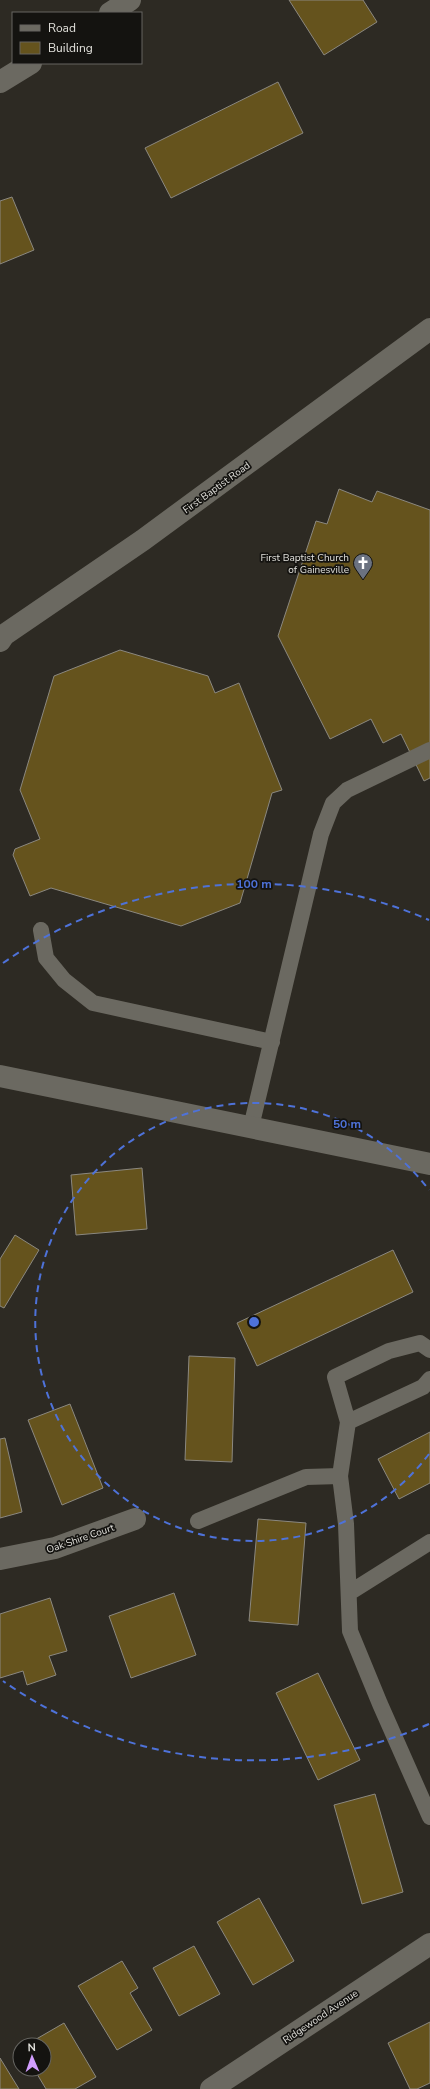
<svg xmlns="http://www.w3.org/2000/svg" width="430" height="2089" font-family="'Nunito Sans',sans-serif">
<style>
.building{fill:#65531d;stroke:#8b8880}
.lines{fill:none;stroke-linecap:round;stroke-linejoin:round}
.service{stroke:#6b6961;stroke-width:16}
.minor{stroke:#6b6961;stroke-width:22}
.tertiary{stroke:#6b6961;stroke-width:22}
.ring{fill:none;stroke:#4e72d9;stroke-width:2;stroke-dasharray:7 5}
.labels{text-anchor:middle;stroke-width:3.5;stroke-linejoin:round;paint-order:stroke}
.street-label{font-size:10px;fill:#e1e0db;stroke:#141310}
.poi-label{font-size:10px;fill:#e1e0db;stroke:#141310;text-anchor:end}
.centre{fill:#4e72d9;stroke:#141310;stroke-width:2}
.ring-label{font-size:12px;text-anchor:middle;font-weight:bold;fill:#4e72d9;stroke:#141310;stroke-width:3.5;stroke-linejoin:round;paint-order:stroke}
</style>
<rect width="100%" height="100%" fill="#2d2a23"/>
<path class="building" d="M289 0H363L377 22 324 55Z
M278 82 303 133 171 198 145 148Z
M12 197 34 250 0 264V201Z
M339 489 372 502 377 491 430 510V778L424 781 401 734 383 743 371 719 330 739 278 636 316 521 327 524Z
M120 650 208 676 215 693 239 683 282 790 272 793 240 903 181 926 51 888 30 896 13 855 15 849 40 839 20 790 54 676Z
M142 1168 147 1229 76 1235 71 1175Z
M15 1235 39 1250 4 1308 0 1306V1259Z
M393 1250 413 1292 257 1366 237 1323Z
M189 1356 235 1358 232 1462 185 1460Z
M70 1404 103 1488 62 1505 28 1420Z
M430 1432V1483L399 1499 378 1459Z
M5 1438 22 1512 0 1518V1439Z
M258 1519 306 1523 298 1625 249 1621Z
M174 1593 196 1655 131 1678 109 1616Z
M50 1598 67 1651 49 1656 56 1675 27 1685 23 1671 0 1678V1614Z
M318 1673 360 1760 318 1780 276 1693Z
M375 1794 403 1892 362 1904 334 1805Z
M259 1898 294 1961 253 1985 217 1922Z
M194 1946 220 1994 179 2016 153 1968Z
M122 1961 138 1988 130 1993 152 2030 117 2050 78 1986Z
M430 2022V2083L417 2089H410L388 2043Z
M64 2023 96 2077 75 2089H46L34 2069H44V2045H26Z
M0 2058 19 2089H0Z"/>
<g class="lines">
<path class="service" d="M41 930 46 958 64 980 93 1003 272 1042
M251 1127 321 834 333 803 347 790 430 750
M348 1422 423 1387 430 1379
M340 1476 348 1422 335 1377 389 1351 420 1343 430 1350
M198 1521 306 1477 340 1476 346 1524 350 1631 380 1704 430 1817
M349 1593 430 1542"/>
<path class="minor" d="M0 641 4 635 143 540 430 329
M0 1076 430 1164
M0 1559 55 1548 135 1519
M211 2089 430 1944"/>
<path class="tertiary" d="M110 13 130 0
M0 82 31 63"/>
</g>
<g class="ring">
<path d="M429 1454A219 219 0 1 1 429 1190"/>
<path d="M429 1724A438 438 0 0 1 3 1681M3 963A438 438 0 0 1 429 920"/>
</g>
<defs>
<g id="church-pin" transform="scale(1)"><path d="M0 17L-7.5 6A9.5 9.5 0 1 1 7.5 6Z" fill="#6b7280" stroke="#141310"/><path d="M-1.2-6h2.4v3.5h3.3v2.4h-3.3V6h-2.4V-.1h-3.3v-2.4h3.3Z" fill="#fff"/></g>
</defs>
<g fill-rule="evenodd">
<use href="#church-pin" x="363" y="563"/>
</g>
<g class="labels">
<g class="street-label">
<text transform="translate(216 487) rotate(-36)" y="4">First Baptist Road</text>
<text transform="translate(80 1538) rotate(-19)" y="4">Oak Shire Court</text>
<text transform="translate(320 2016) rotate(-34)" y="4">Ridgewood Avenue</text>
</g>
<g class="poi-label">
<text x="349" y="561">First Baptist Church<tspan x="349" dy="12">of Gainesville</tspan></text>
</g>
</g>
<circle cx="254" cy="1322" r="6" class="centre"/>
<g class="ring-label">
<text x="254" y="888">100 m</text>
<text x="347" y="1128">50 m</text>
</g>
<rect x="12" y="12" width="130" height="52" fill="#141310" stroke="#666561"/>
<rect x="20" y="25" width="20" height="6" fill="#6b6961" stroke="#666561"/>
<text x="48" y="32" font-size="12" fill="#e1e0db">Road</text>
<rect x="20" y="42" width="20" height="12" fill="#65531d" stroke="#666561"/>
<text x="48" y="52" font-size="12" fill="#e1e0db">Building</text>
<g transform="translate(32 2057) rotate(358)"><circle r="19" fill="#141310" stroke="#666561"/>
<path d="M0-3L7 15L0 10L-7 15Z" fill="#d19dfe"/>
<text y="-6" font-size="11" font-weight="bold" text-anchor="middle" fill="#e1e0db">N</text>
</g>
</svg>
